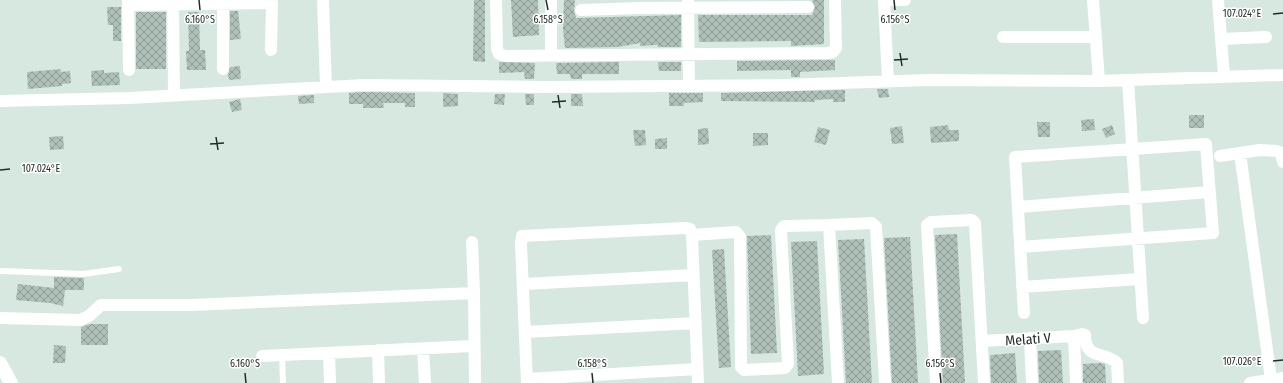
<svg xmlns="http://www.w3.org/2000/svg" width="1283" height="383" font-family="'Fira Sans Condensed',sans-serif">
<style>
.building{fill:url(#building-cross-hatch)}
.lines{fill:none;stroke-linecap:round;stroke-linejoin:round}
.service{stroke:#fff;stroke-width:6}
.minor{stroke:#fff;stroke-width:12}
.tertiary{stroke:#fff;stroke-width:14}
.ticks{fill:none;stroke:#242b27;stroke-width:1.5}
.labels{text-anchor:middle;stroke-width:3;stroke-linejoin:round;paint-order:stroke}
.street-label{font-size:14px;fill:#242b27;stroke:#fff}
.ticks-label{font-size:10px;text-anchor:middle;fill:#242b27;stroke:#fff;stroke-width:3;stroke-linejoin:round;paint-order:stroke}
</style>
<defs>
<pattern id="building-cross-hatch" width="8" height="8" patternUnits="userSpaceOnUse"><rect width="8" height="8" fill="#aec0b7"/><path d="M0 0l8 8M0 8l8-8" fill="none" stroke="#8d9c95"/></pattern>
</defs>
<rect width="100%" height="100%" fill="#d6e8df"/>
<path class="building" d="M474 0H485V62L473 61Z
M511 0H538L539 35 513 37Z
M564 0H575L574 11 576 18 681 15V47H658V45H655L640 46V43L618 47 565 48 563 29Z
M812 0H824V44L791 46V41L699 42 698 15H812L815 7Z
M107 7H121V41H113V25H108Z
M230 11H238L241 39 230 40Z
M136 12H166V69H136Z
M188 12H199L200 50H205L206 70H187L186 51H189Z
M835 60V70L800 72V77H791V70L737 71V61Z
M499 62 535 63 534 79H525L524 72 499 73Z
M619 62V74H582V79H571L570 74H557L556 63Z
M658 62H681V71H659Z
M240 66 241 79 229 80 228 74 230 67Z
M61 69V72L70 71 71 83 62 84V86L28 89 27 72Z
M104 70V73L119 72 120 85 92 86 91 71Z
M877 89H888L889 97 879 98Z
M845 90V102H833V99L815 100V102L721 101V93Z
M364 92 415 93V107H405V103H383L384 108H363V104H349V93Z
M443 93 458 94V106L443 107Z
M669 93H703V102L684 103V106H669Z
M495 94H505L504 105 494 104Z
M525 94H534V105H526Z
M571 94H582L583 106H571Z
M314 95V103L299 104 298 96Z
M240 99 242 110 232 112 229 102Z
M1189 115H1204V128H1189Z
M1094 119 1095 130 1082 131 1081 120Z
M1037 122H1050V137H1038Z
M948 125 949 130H959V141L931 143 930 127Z
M1112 125 1115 134 1106 138 1102 129Z
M902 126 904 143 892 144 890 128Z
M818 127 830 130 826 145 814 142Z
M708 128 709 144 698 145V129Z
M633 130H645L646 145 635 146Z
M753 133H768V145L753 146Z
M63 136 64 149 50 150 49 137Z
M667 138V149H655V139Z
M957 234 965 383H943L935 235Z
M771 235 777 353 751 354 747 236Z
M910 237 918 383H892L884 238Z
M864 239 872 383H846L838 240Z
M817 241 824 374 798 376 791 242Z
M724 249 731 367 719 368 712 250Z
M54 277 84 278V290H65L63 306 50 303 16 300 18 284 54 288Z
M90 324H108V345H81V327Z
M54 345 66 346 65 363H53Z
M1061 350 1063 383H1039L1038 351Z
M1015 353 1017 383H991L990 355Z
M1100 363 1105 364 1106 383H1083V364Z"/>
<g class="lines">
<path class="service" d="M0 271 83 274 119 269
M282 355 283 383"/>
<path class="minor" d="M128 0 129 70
M173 0 174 95
M223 0V69
M323 0 326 87
M496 0 497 49 499 54 505 56 827 53 833 52 836 48 835 0
M551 0V54
M688 0 689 84
M1093 0 1099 81
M1218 0 1224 76
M128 5 272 3 271 50
M581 10 640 8 808 7
M1003 37H1096
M1221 39 1266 37
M1128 80 1143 318
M888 81 884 0H905
M0 101 129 98 364 85 547 87 783 85 929 80 1099 81 1283 75
M1240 153 1271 379
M1220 156 1260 150 1277 151 1281 153 1283 162
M1018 207 1209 192
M692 235 736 232 740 237 741 367 744 370 785 368 788 364 781 230 784 226 829 225
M472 242 474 293
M1020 247 1213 233 1206 144 1015 157 1024 313
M524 284 693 275
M1022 287 1140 279
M0 318 80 320 89 316 101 305H192L474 293 475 383
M525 332 696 323
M1074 336 1076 383
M1030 338 1032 383
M983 341 1074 336 1082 334 1085 335C1086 361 1103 350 1117 363L1118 383
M423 349 425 383
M378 350 379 383
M329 353 330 383
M262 356 473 346
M527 379 697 369
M527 383 521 244 522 236 685 228 690 229 692 235 698 383
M838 383 829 225 872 223 876 227 885 383
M936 383 927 225 931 222 972 220 975 223 984 383
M1250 383 1283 378"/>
<path class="tertiary" d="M0 363 11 383"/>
</g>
<path class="ticks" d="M199 0 200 10M546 0 548 10M894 0 895 10M1273 14 1283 13M900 53 902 66M894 60 908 59M558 95 560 108M552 102 566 101M216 137 218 150M210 144 224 143M0 170 10 169M1273 361 1283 360M245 373 246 383M592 373 593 383M940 373 941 383"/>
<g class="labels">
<g class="street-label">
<text transform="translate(1028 339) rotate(-4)" y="5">Melati V</text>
</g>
</g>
<g class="ticks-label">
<text x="1242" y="17">107.024°E</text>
<text x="200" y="23">6.160°S</text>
<text x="548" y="23">6.158°S</text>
<text x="895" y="23">6.156°S</text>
<text x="41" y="172">107.024°E</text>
<text x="1242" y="365">107.026°E</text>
<text x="245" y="367">6.160°S</text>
<text x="592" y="367">6.158°S</text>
<text x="940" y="367">6.156°S</text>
</g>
</svg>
